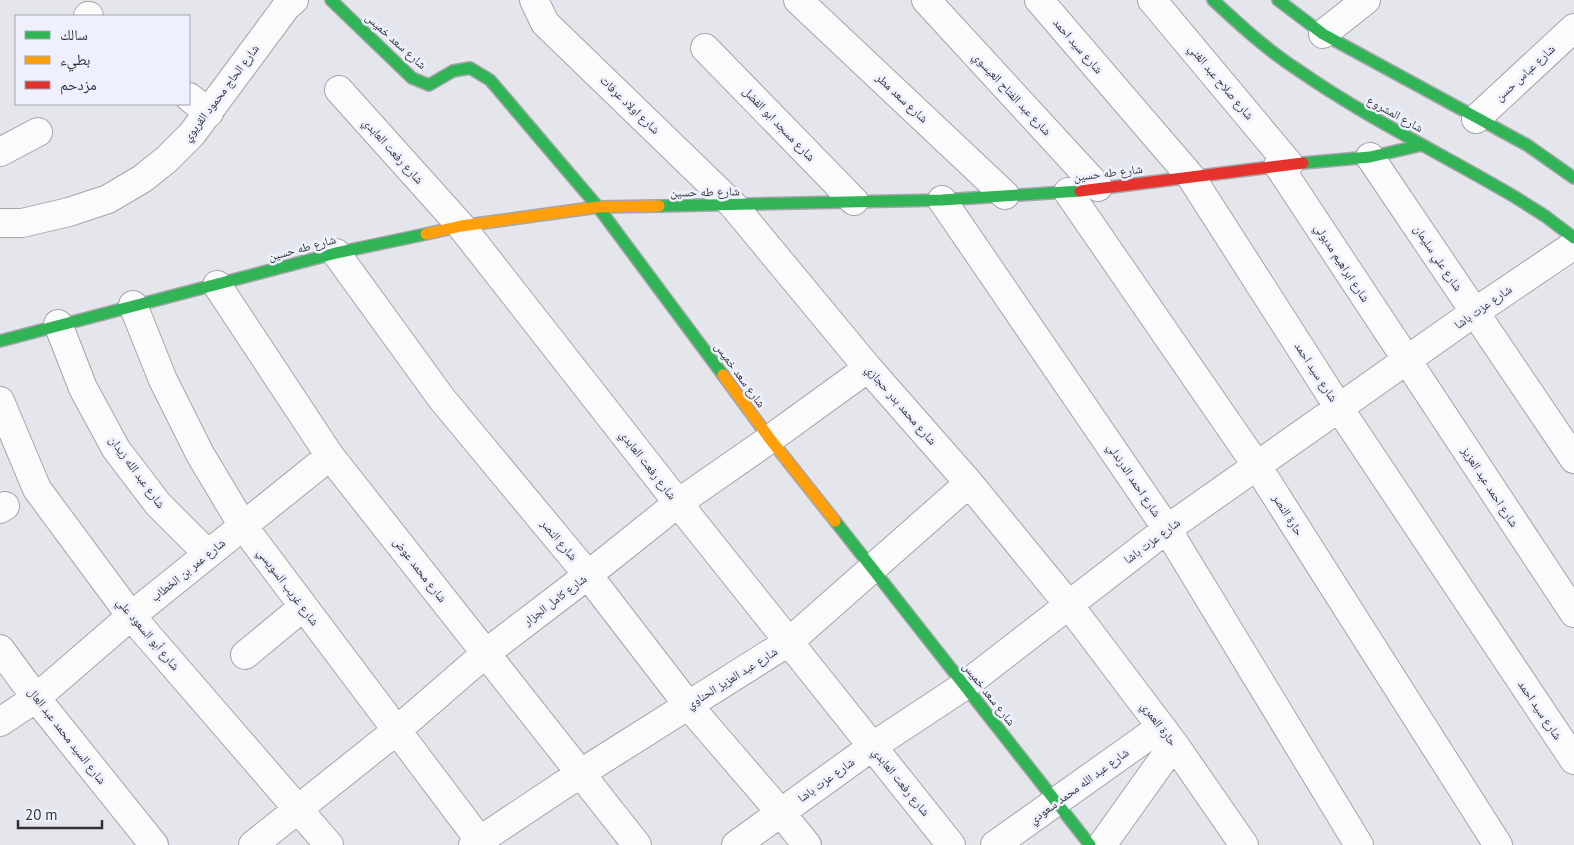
<svg xmlns="http://www.w3.org/2000/svg" width="1574" height="845" font-family="'PT Sans','Noto Naskh Arabic',sans-serif">
<style>
.lines{fill:none;stroke-linecap:round;stroke-linejoin:round}
.street-casing{stroke:#a4a5a9;stroke-width:30}
.fast-casing{stroke:#a4a5a9;stroke-width:14}
.slow-casing{stroke:#a4a5a9;stroke-width:14}
.jam-casing{stroke:#a4a5a9;stroke-width:14}
.street{stroke:#fbfbfc;stroke-width:28}
.fast{stroke:#30b455;stroke-width:11}
.slow{stroke:#ff9f0a;stroke-width:11}
.jam{stroke:#e5322d;stroke-width:11}
.labels{text-anchor:middle;stroke-width:5;stroke-linejoin:round;paint-order:stroke}
.street-label{font-size:12px;fill:#313337;stroke:#eef1fd}
</style>
<rect width="100%" height="100%" fill="#e4e6ec"/>
<g class="lines">
<g class="street-casing">
<path id="street" d="M534 0 545 23 733 205 868 368 969 483 1069 605 1174 744 1244 845
M798 0 1005 195
M926 0 1098 187
M1039 0 1191 177 1339 408 1574 760
M1152 0 1289 164
M88 16H89
M1323 34 1366 0
M705 48 854 201
M339 90 461 226 678 503 951 845
M189 97 209 113
M1476 119 1574 28
M0 152 38 132
M1370 157 1574 459
M1278 165 1574 613
M1068 192 1257 466 1498 845
M942 200 1167 529 1359 845
M0 223H22L69 212 108 199 142 179 167 159 192 134 286 7 294 0
M336 253 442 399 588 575 688 705 781 813 807 845
M217 285 330 456 637 845
M133 305 163 380 200 454 243 526 483 845
M58 324 83 388 116 449 158 504 208 554
M0 401 37 489 131 616 329 845
M0 509 5 506
M0 649 36 698 154 845
M245 655 303 607
M0 722 36 698 131 616 330 456
M253 845 396 731 486 653 588 575 678 503 770 439 868 368
M473 845 581 773 790 641 969 483
M736 845 873 746 964 686 1167 529 1475 312 1574 245
M995 845 1161 727
M1102 845 1174 744"/>
</g>
<g class="fast-casing">
<path id="fast" d="M331 0 412 78 429 85 453 71 470 68 490 80 598 207 723 375
M1213 0C1240 25 1267 50 1298 70 1367 118 1442 154 1515 197L1545 216 1574 238
M1278 0 1323 34 1527 145 1574 178
M1303 163 1370 157 1422 145
M659 206 942 200 1080 191
M0 341 336 253 426 234
M835 521 1090 845"/>
</g>
<g class="slow-casing">
<path id="slow" d="M426 234 461 226 598 207 659 206
M723 375 770 439 835 521"/>
</g>
<g class="jam-casing">
<path id="jam" d="M1080 191 1303 163"/>
</g>
<use href="#street" class="street"/>
<use href="#fast" class="fast"/>
<use href="#slow" class="slow"/>
<use href="#jam" class="jam"/>
</g>
<g class="labels">
<g class="street-label">
<text transform="translate(396 41) rotate(42)" y="4">شارع سعد خميس</text>
<text transform="translate(1078 46) rotate(49)" y="4">شارع سيد احمد</text>
<text transform="translate(1525 73) rotate(-43)" y="4">شارع عباس حسن</text>
<text transform="translate(1221 82) rotate(50)" y="4">شارع صلاح عبد الغني</text>
<text transform="translate(221 93) rotate(-53)" y="4">شارع الحاج محمود القريوي</text>
<text transform="translate(1012 94) rotate(47)" y="4">شارع عبد الفتاح العيسوي</text>
<text transform="translate(902 98) rotate(43)" y="4">شارع سعد مطر</text>
<text transform="translate(630 105) rotate(44)" y="4">شارع اولاد عرفات</text>
<text transform="translate(1395 114) rotate(29)" y="4">شارع المشروع</text>
<text transform="translate(779 124) rotate(46)" y="4">شارع مسجد ابو الفضل</text>
<text transform="translate(393 151) rotate(48)" y="4">شارع رفعت العابدي</text>
<text transform="translate(1108 173) rotate(-7)" y="4">شارع طه حسين</text>
<text transform="translate(705 192) rotate(-1)" y="4">شارع طه حسين</text>
<text transform="translate(302 248) rotate(-15)" y="4">شارع طه حسين</text>
<text transform="translate(1438 258) rotate(56)" y="4">شارع علي سليمان</text>
<text transform="translate(1342 263) rotate(57)" y="4">شارع ابراهيم مدبولي</text>
<text transform="translate(1483 307) rotate(-35)" y="4">شارع عزت باشا</text>
<text transform="translate(1316 372) rotate(57)" y="4">شارع سيد احمد</text>
<text transform="translate(740 375) rotate(54)" y="4">شارع سعد خميس</text>
<text transform="translate(901 405) rotate(49)" y="4">شارع محمد بدر حجازي</text>
<text transform="translate(648 465) rotate(52)" y="4">شارع رفعت العابدي</text>
<text transform="translate(137 472) rotate(54)" y="4">شارع عبد الله زيدان</text>
<text transform="translate(1134 480) rotate(56)" y="4">شارع احمد الدرندلي</text>
<text transform="translate(1490 487) rotate(57)" y="4">شارع احمد عبد العزيز</text>
<text transform="translate(1288 515) rotate(58)" y="4">حارة النصر</text>
<text transform="translate(559 540) rotate(50)" y="4">شارع النصر</text>
<text transform="translate(1152 541) rotate(-37)" y="4">شارع عزت باشا</text>
<text transform="translate(188 570) rotate(-39)" y="4">شارع عمر بن الخطاب</text>
<text transform="translate(420 570) rotate(52)" y="4">شارع محمد عوض</text>
<text transform="translate(288 587) rotate(53)" y="4">شارع غريب السويسي</text>
<text transform="translate(555 600) rotate(-37)" y="4">شارع كامل الجزار</text>
<text transform="translate(148 634) rotate(50)" y="4">شارع أبو السعود علي</text>
<text transform="translate(732 678) rotate(-32)" y="4">شارع عبد العزيز الحناوي</text>
<text transform="translate(989 694) rotate(52)" y="4">شارع سعد خميس</text>
<text transform="translate(1540 710) rotate(56)" y="4">شارع سيد احمد</text>
<text transform="translate(1159 724) rotate(53)" y="4">حارة العمري</text>
<text transform="translate(67 736) rotate(52)" y="4">شارع السيد محمد عبد العال</text>
<text transform="translate(826 780) rotate(-36)" y="4">شارع عزت باشا</text>
<text transform="translate(901 782) rotate(51)" y="4">شارع رفعت العابدي</text>
<text transform="translate(1079 786) rotate(-36)" y="4">شارع عبد الله محمد سعودي</text>
</g>
</g>
<rect x="15" y="15" width="175" height="90" fill="#eef1fd" stroke="#a2a5ae"/>
<rect x="25" y="31" width="25" height="8" fill="#30b455" stroke="#a2a5ae"/>
<text x="60" y="40" font-size="15" fill="#313337">سالك</text>
<rect x="25" y="56" width="25" height="8" fill="#ff9f0a" stroke="#a2a5ae"/>
<text x="60" y="65" font-size="15" fill="#313337">بطيء</text>
<rect x="25" y="81" width="25" height="8" fill="#e5322d" stroke="#a2a5ae"/>
<text x="60" y="90" font-size="15" fill="#313337">مزدحم</text>
<path d="M18 820v8h84v-8" fill="none" stroke="#313337" stroke-width="2.5"/>
<text x="25" y="820" font-size="15" fill="#313337" stroke="#eef1fd" stroke-width="4" paint-order="stroke">20 m</text>
</svg>
